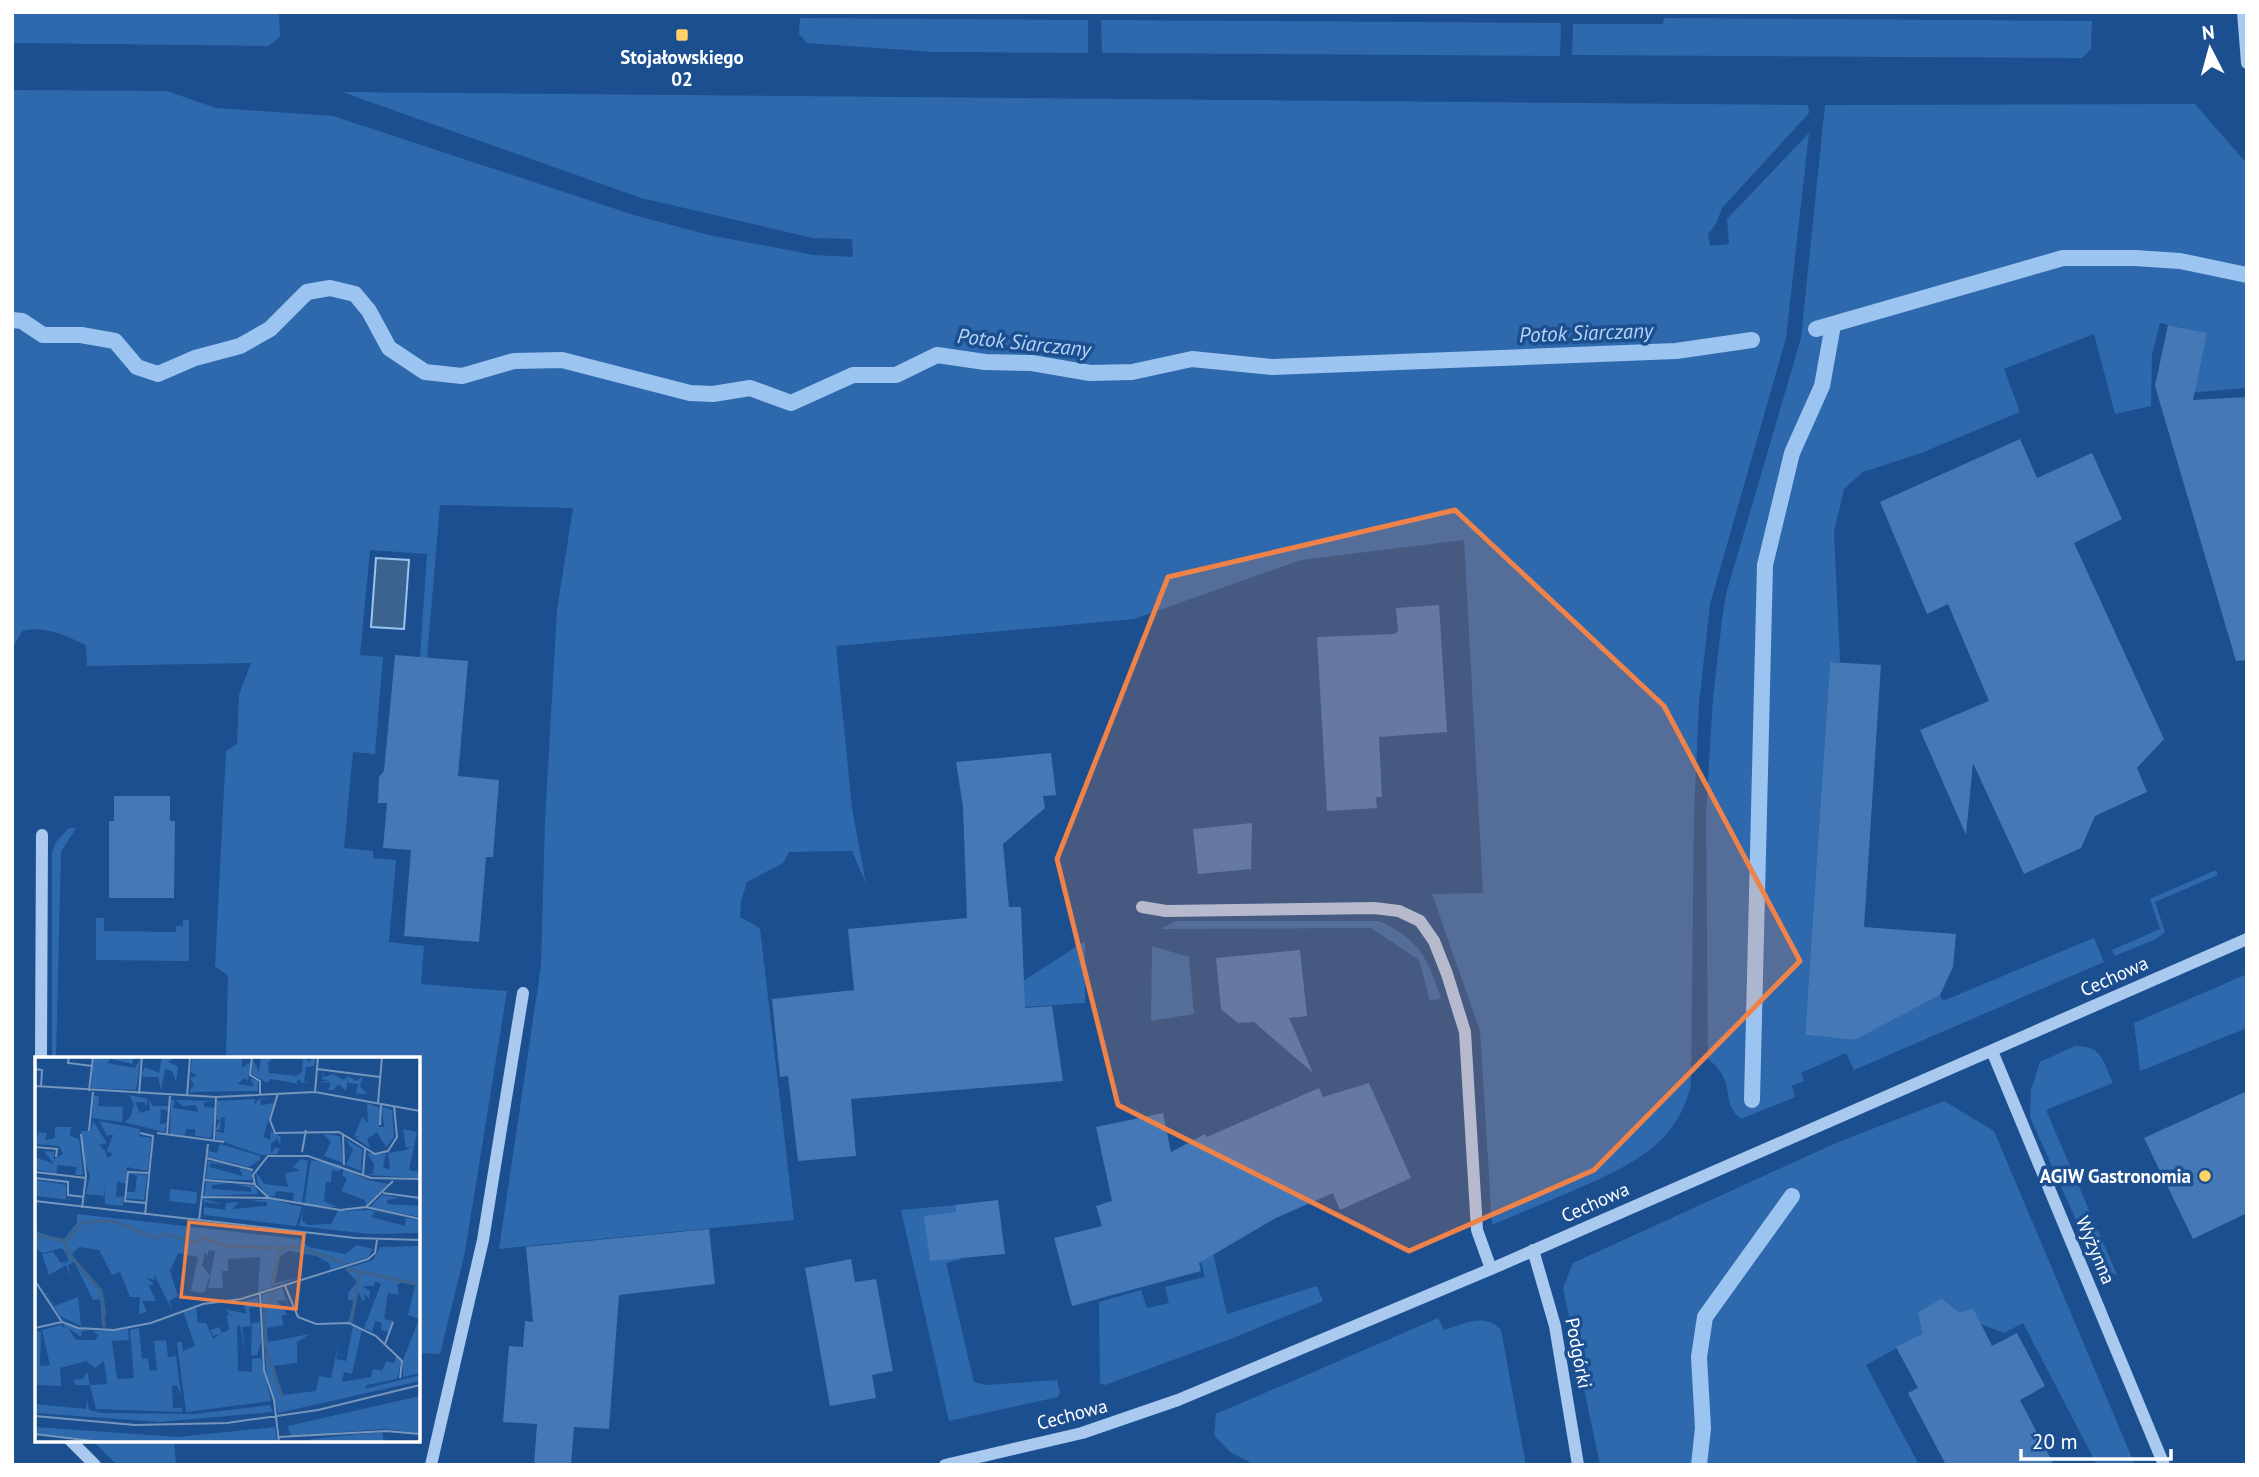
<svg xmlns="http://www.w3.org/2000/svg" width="2259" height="1477" font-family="'PT Sans',sans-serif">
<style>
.green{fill:#2e69ad}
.water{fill:#3c6290;stroke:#9cc4f0;stroke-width:2}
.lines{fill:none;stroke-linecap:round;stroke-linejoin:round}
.stream{stroke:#9cc4f0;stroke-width:16}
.building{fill:#4478b7}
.minor{stroke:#a9c9ee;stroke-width:12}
.marked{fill:#ee8249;fill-opacity:0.2;stroke:#ee8249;stroke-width:5;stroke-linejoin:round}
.poi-dot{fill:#ffd166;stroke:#1b4f8f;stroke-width:2.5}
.labels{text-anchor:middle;stroke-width:7;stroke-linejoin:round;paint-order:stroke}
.poi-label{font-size:19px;font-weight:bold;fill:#fff;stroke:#1b4f8f}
.street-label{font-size:19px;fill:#fff;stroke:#1b4f8f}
.water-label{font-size:21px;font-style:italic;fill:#b5d3f5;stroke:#1b4f8f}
.inset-river{fill:none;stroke:#3c6290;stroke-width:3.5}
.inset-road{fill:none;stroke:#7695bc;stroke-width:2}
.view{fill:#ee8249;fill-opacity:0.15;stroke:#ee8249;stroke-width:3.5}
.inset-edge{fill:none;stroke:#fff;stroke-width:3.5}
</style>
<rect width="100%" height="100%" fill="#1b4f8f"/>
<path class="green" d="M12 12H279L280 37 268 46 12 43Z
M800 18 1088 20V53L934 52 807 43 799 34Z
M1664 18 2092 21 2091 49 2082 58 1572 55 1573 24H1663Z
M1101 20 1561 23 1560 56 1102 53Z
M12 90 167 91 216 108 333 116 634 215 709 235 814 255 853 257 852 239 813 238 641 198 342 92 1808 105 1809 113 1722 208 1716 224 1708 234 1710 246 1729 244 1727 219 1809 133 1786 338 1710 604 1699 704 1694 813 1691 1085C1677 1145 1629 1166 1577 1189 1549 1201 1521 1213 1492 1225L1480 1031 1432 894 1483 893 1464 540 1301 560 1134 619 836 646 852 808 866 884 852 851 789 852 783 863 747 882 741 901 740 917 760 928 794 1220 499 1249 541 966 545 820 557 610 573 508 440 505 427 658 420 657 427 554 370 550 360 655 383 657 375 754 353 752 344 848 373 851V858L396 860 389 942 424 946 421 984 507 991 465 1252 440 1354 418 1353V1059H226L228 976 215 966 226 751 237 744 239 695 251 663 87 666 86 645C66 636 45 625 22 631L15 644H12Z
M2195 104 2247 164V388L2160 395 2162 353 2201 361 2206 333 2160 323 2152 355 2151 406 2115 414 2094 334 2004 369 2020 412 1921 453 1863 472 1844 489 1834 532 1840 662H1830L1805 1035 1855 1040 1940 995 1943 1001 2094 938 2104 962 1854 1070 1846 1053 1801 1073 1804 1081 1792 1086 1795 1097 1741 1119C1718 1100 1739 1084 1708 1059L1706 813 1713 698 1722 620 1726 594 1801 338 1825 105Z
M69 828H76L61 852 56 1059H52V853L56 842Z
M2216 870 2218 875 2155 902 2165 932 2156 939 2115 956 2112 950 2160 929 2150 899Z
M96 918H104V931L176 932V926H183V920H189V961L96 960Z
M1176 921H1379C1420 940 1427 957 1441 998L1430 1001 1419 960 1371 928 1161 929Z
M1085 941V1003L978 1010Z
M1152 946 1189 957 1194 1014 1151 1021Z
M2247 974V1028L2140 1071 2134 1023Z
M2075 1046C2103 1046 2102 1060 2113 1083L2046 1110 2117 1275 2097 1267 2030 1117 2031 1090 2040 1062Z
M1944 1101 1994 1131 2135 1465H2097L2023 1323 2004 1333 1981 1324 1973 1308 1960 1314 1918 1312 1922 1334 1866 1365 1919 1465H1600L1563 1288 1573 1263 1836 1143Z
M1200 1196 1227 1314 1317 1286 1323 1301 1233 1338 1105 1385 1100 1383 1099 1302 1141 1290 1147 1308 1169 1303 1165 1287 1205 1277 1184 1200Z
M955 1205 961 1259 946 1263 974 1382 986 1385 1057 1380 1060 1392 1058 1397 949 1421 901 1210Z
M1438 1318 1444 1330C1464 1324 1485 1312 1501 1330L1526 1465H1255L1230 1452 1214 1435 1216 1414Z
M92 1440H174L176 1465H117Z"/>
<path class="water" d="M376 558 409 560 404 629 371 627Z"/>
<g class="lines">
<path class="stream" d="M12 320 22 321 43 335H81L115 341 137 367 158 374 195 358 240 346 270 329 307 292 330 288 355 294 369 311 389 348 425 372 462 376 514 361 562 360 690 393 713 394 750 388 791 403 853 375H896L937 355 985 362 1032 363 1090 373 1132 372 1192 359 1272 367 1676 351 1752 340
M1816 329 2063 258H2135L2180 261 2247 275
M1752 1100 1765 565 1792 453 1822 386 1833 325
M1699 1465 1703 1428 1699 1357 1705 1317 1792 1196"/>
</g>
<path class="building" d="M2168 325 2207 333 2193 400 2247 397V660L2236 661 2155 386Z
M2020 439 2037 478 2092 453 2122 519 2074 543 2164 739 2137 768 2147 792 2095 816 2081 848 2024 874 1973 763 1966 835 1920 730 1989 701 1948 604 1927 614 1880 502Z
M1439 605 1447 732 1379 737 1382 797H1376L1377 808 1327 811 1317 637 1395 634 1398 631 1396 608Z
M395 655 468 661 458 776 499 780 493 857H486L479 942 404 936 411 850 383 848 387 803H378L379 777 384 771Z
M1830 662 1881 665 1864 927 1956 934 1953 967 1940 995 1855 1040 1805 1035Z
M1051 753 1056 795 1043 796 1045 808 1003 844 1009 907H1021L1025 1008 1052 1006 1063 1081 851 1099 856 1156 798 1161 788 1076 780 1077 772 999 854 990 848 929 967 918 963 807 956 762Z
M114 796H170V821H175L174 898H109V821H114Z
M1252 823 1251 869 1198 874 1193 829Z
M1300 950 1307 1016 1289 1018 1313 1073 1254 1022 1238 1023 1221 1009 1216 958Z
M1369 1083 1411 1178 1340 1210 1333 1193 1276 1218 1199 1263 1201 1271 1072 1306 1054 1238 1102 1226 1096 1206 1112 1201 1096 1127 1163 1113 1171 1152 1205 1134 1207 1137 1319 1088 1323 1097Z
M2247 1091V1213L2193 1239 2144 1138Z
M998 1200 1005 1254 930 1261 924 1216 956 1212 955 1205Z
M709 1229 715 1284 619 1295 609 1429 574 1427 571 1465H534L537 1424 503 1422 509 1346 523 1347 525 1321 533 1322 526 1247Z
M851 1259 855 1282 876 1279 893 1371 872 1375 876 1398 830 1406 805 1268Z
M1942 1299 1960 1313 1973 1308 1992 1346 2017 1333 2045 1386 2020 1400 2054 1465H1946L1908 1393 1918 1388 1896 1347 1922 1334 1918 1312Z"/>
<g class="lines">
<path class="minor" d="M2243 12 2247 63
M1142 907 1166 911 1374 908 1399 911 1420 921 1434 941 1447 974 1465 1032 1477 1230 1491 1269
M1992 1051 2164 1465
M41 1059 42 835
M1533 1250 1555 1326 1578 1465
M70 1440 95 1465
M431 1465 483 1240 523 993
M945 1465 1082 1433 1178 1400 1491 1269 2247 939"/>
</g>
<path class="marked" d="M1455 510 1664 706 1800 961 1594 1170 1409 1251 1118 1105 1057 859 1168 577Z"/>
<g class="poi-dot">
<rect x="675" y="28" width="14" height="14" rx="3.5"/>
<circle cx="2205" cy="1176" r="7"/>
</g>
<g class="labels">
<g class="poi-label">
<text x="682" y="64">Stojałowskiego<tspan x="682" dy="22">02</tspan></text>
<text x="2191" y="1183" text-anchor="end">AGIW Gastronomia</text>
</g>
<g class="street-label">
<text transform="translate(2114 976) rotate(-24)" y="7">Cechowa</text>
<text transform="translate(1595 1202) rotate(-24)" y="7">Cechowa</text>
<text transform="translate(2096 1250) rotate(67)" y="7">Wyżynna</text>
<text transform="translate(1579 1353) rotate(79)" y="7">Podgórki</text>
<text transform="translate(1072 1414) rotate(-15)" y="7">Cechowa</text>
</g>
<g class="water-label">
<text transform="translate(1586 333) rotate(-2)" y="7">Potok Siarczany</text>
<text transform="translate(1024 343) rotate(6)" y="7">Potok Siarczany</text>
</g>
</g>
<g transform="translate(35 1057)">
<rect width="385" height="385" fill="#1b4f8f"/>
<path d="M59 0H99L97 7 76 2 72 6 100 11 106 0 101 33 56 31ZM127 0H142L133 5 143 9 141 25 137 14 130 12 126 34 123 20H108L107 16 110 10 124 16ZM158 0H207V11L215 5 213 24 210 21 202 27 219 29 215 22 223 23V34L154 35 159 28 155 21 162 19 155 14ZM226 0H239L233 6 234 16 261 19 267 15 268 0 275 6 276 0H281L279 9 271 10 269 25 276 26H267L264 22 261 25 264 27 236 22 232 26 217 17 218 3 224 15ZM288 15 289 20 298 17 309 23 313 19 321 24 328 19 325 29 332 37 321 36 323 27 313 26V21L311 34 304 27 298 33H293L296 26 288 25 286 29 287 24H295L287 22ZM94 38 113 42 111 51 110 45H100L105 56 115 53 114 42 118 49H134L133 54 126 52 125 67 132 66 129 75 89 65 95 61 99 47ZM59 39H64L63 49 88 50 87 65 57 61ZM241 41 225 43 226 48 239 46 228 80 235 83 236 74 246 80 245 87 242 81 236 87V96L240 91H245L242 97 226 98 181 82 180 74 189 76 190 61 186 60 185 73H180L185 63 181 62 182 44 220 42 219 48 224 42ZM136 43H140L138 51 163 55 161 48 148 49 141 43 180 44 169 45V50L180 51 176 81 160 79V72H151L150 78 135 77ZM332 46 345 51 344 70H349L347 50 357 53 359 80 351 90 342 75 332 82 335 91 320 81 328 78 319 80 327 60 333 66ZM58 64 72 86 64 88 71 95 69 139 51 137 55 119 47 98 46 74H56ZM64 64 105 72 104 79 116 81 113 114 92 110 91 127 82 124 81 140 89 139 88 149 70 147 69 105 71 98 73 101 78 97 72 94 78 77 72 79ZM20 70H36L35 79 44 82 48 118H40L42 110 23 108 21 117 0 112V100L19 107 9 94 19 95V102L28 97 24 89 0 87 4 75 12 76 10 83 20 81ZM368 72 382 75 374 113 385 115V121L332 118 338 117 339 107 332 96 351 97 348 110 355 113 353 96 371 93 377 89 371 91ZM288 77 305 79 308 106 289 99 296 85ZM310 82 327 92 326 114 311 108 318 93ZM185 87 225 99V103L214 110 173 100V94L182 96ZM266 102 273 104 267 146 258 144 259 136 241 134 240 139H233L223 127 221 115 229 127 253 130 250 116 265 114 258 110ZM276 103 307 108 305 114 297 113 296 125H291L289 144 302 150 269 149ZM173 104 202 110 176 106 174 110 208 119 204 111 217 114V123L171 122ZM309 111 333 123 353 127 331 148 330 143 306 134 312 122 307 119ZM97 117 112 118 109 143 90 141 91 135H100L102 119ZM0 123 31 128V142L44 144 0 139ZM171 125 194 126 177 128V132L216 135V131L200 127 220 129 223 137 169 139ZM135 132 162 135 161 147 134 144ZM347 138 365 141 352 143V147L385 149V160L335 150ZM169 142 187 147 170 145 169 150 190 153 191 146 204 145 197 152 232 149V145L215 144 234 142 267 150 261 169 169 158ZM269 151 267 164 273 168 296 167 303 154 335 153 364 160 340 155 336 160 370 169 371 161 383 163 385 176 334 177 264 169ZM42 157 265 182 273 190 310 197 322 188 338 192 333 200 296 212 294 206 281 199 254 194 245 199 240 226 262 221 223 235 225 200 193 202V214H187L188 231H173L180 194 174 193 172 200 170 195 167 209 175 218 169 236 156 234 163 200 143 196 135 214 143 239 134 244 138 255 119 217 120 223 111 221 119 227 114 229 121 244H107L111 252 113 265 111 255 104 257 105 240H95L85 215 77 218 64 193 44 190 36 198 68 235 71 256 68 271 66 242 58 243 39 205 33 208 37 222 31 208 14 218 7 197 18 195 26 206 32 204 27 208 34 204 31 197 27 191 8 196 0 191V174L28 183 42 166ZM385 189V316L368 320V303L384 262 373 258 380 228 368 225 362 228 364 238 353 236 349 262 358 264 354 275 346 273 347 266 340 264 337 275 329 271 346 227 340 224 339 229H327L335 234 334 242 329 236 330 244 327 243 323 234 317 266 313 265 320 243H313V236L322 225 310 212 338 203 345 190ZM247 231 255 253 250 243 242 244 252 257 246 259 249 268 232 271 233 285 275 277 262 285V306L236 309 248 338 281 334 284 319 296 321 304 283 301 302 311 304 318 269 327 273 317 317 309 315 307 325 336 320 338 312 347 314 351 304 359 306 361 299 366 304 362 322 332 328 330 332 385 318V324L243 356 231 313 227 238ZM15 235 12 238 20 249 43 240 46 269 25 259 11 237ZM223 240 224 250 214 251 216 269 207 270 211 300 205 268 202 269 203 314 217 315V302L226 301 236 344 151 355 142 285H147L148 294 160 289 148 254 161 251 163 266H171L178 282 185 277 178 279 175 273 184 270 187 276 194 273 192 257 197 260 190 252 212 257 208 244ZM225 265 226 285 222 298 216 299 217 266ZM29 267 54 274H47L46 280 33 271 41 283H60L63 278 57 274 93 272 94 283 77 284 82 322 99 321 95 273 104 271 107 302 113 301 115 314 122 313 119 284 131 283 133 300 141 299 146 339 142 328 137 329 138 351H147V355L61 352 55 328H40L39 323 48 322 52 314 55 328 72 327 69 304 60 311 51 304 25 311 26 329 0 328V274L6 275 5 309 15 308 7 273 26 268 30 272ZM385 339V376L349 372 257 379 254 374 253 369ZM52 342 54 353 66 356 161 357 235 348 238 355 124 365 0 356V347L51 352ZM0 370 143 380 240 370 242 385H74L0 376ZM347 375 349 385H275V382Z" fill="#2e69ad"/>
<path class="inset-river" d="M0 178 31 184 47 166 63 164 81 165 121 181 130 177 160 185 169 181 192 189 241 191M31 184 33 196 66 234 69 270M244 191 263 190 310 206M312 212 381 227M237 229 245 191M239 235 229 257 231 291 247 340M316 265 325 215"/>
<path class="inset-road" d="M34 0 33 6 57 9M217 0 215 18 225 24V38M0 12 7 13 6 30M282 12 345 20M0 29 181 40 280 35 385 54M54 34 58 0M280 35 283 0M243 36 235 63 240 76 304 75 340 97 353 94 362 80 359 49M104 37 107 0M152 39 155 0M343 46 347 0M345 68 346 47M54 74 58 35M105 76 118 79 110 158M122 76 189 85M46 77 51 119 47 151M132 77 135 39M308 77 309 108M179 83 181 40M0 90 22 92 21 100M267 95 271 73M171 101 218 113M0 115 51 121M328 118 330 92M0 121 33 125V138L49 140M169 123 220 127M358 124 331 150 305 153 234 141 220 128 218 118 233 99H273L336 121 385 122M348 136 385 141M167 140 233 141M0 144 320 181 385 183M111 146 90 144 93 115 114 116M331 150 385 162M164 164 173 87M0 224 27 265 43 271 79 273 116 266 168 247 206 242 333 202 340 196 342 183M250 229 263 260 281 267 314 266 341 279 367 304 365 321M225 236 229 313 239 343 244 385M0 271 27 265M350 287 358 265M0 359 100 368 192 366 283 353 385 328M0 377 66 385M244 380 351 374 385 377"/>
<path class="view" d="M154 165 269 177 261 252 146 240Z"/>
<rect width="385" height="385" class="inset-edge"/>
</g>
<rect width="2259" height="1477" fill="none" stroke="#ffffff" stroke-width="28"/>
<g transform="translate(2210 49) rotate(354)" stroke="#1b4f8f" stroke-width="5" paint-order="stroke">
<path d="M0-5L12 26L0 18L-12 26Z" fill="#ffffff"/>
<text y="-10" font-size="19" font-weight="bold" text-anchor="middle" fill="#ffffff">N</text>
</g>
<path d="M2021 1449v10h150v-10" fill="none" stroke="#ffffff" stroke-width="3.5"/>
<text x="2032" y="1449" font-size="21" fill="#ffffff" stroke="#1b4f8f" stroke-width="5" paint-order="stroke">20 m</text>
</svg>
